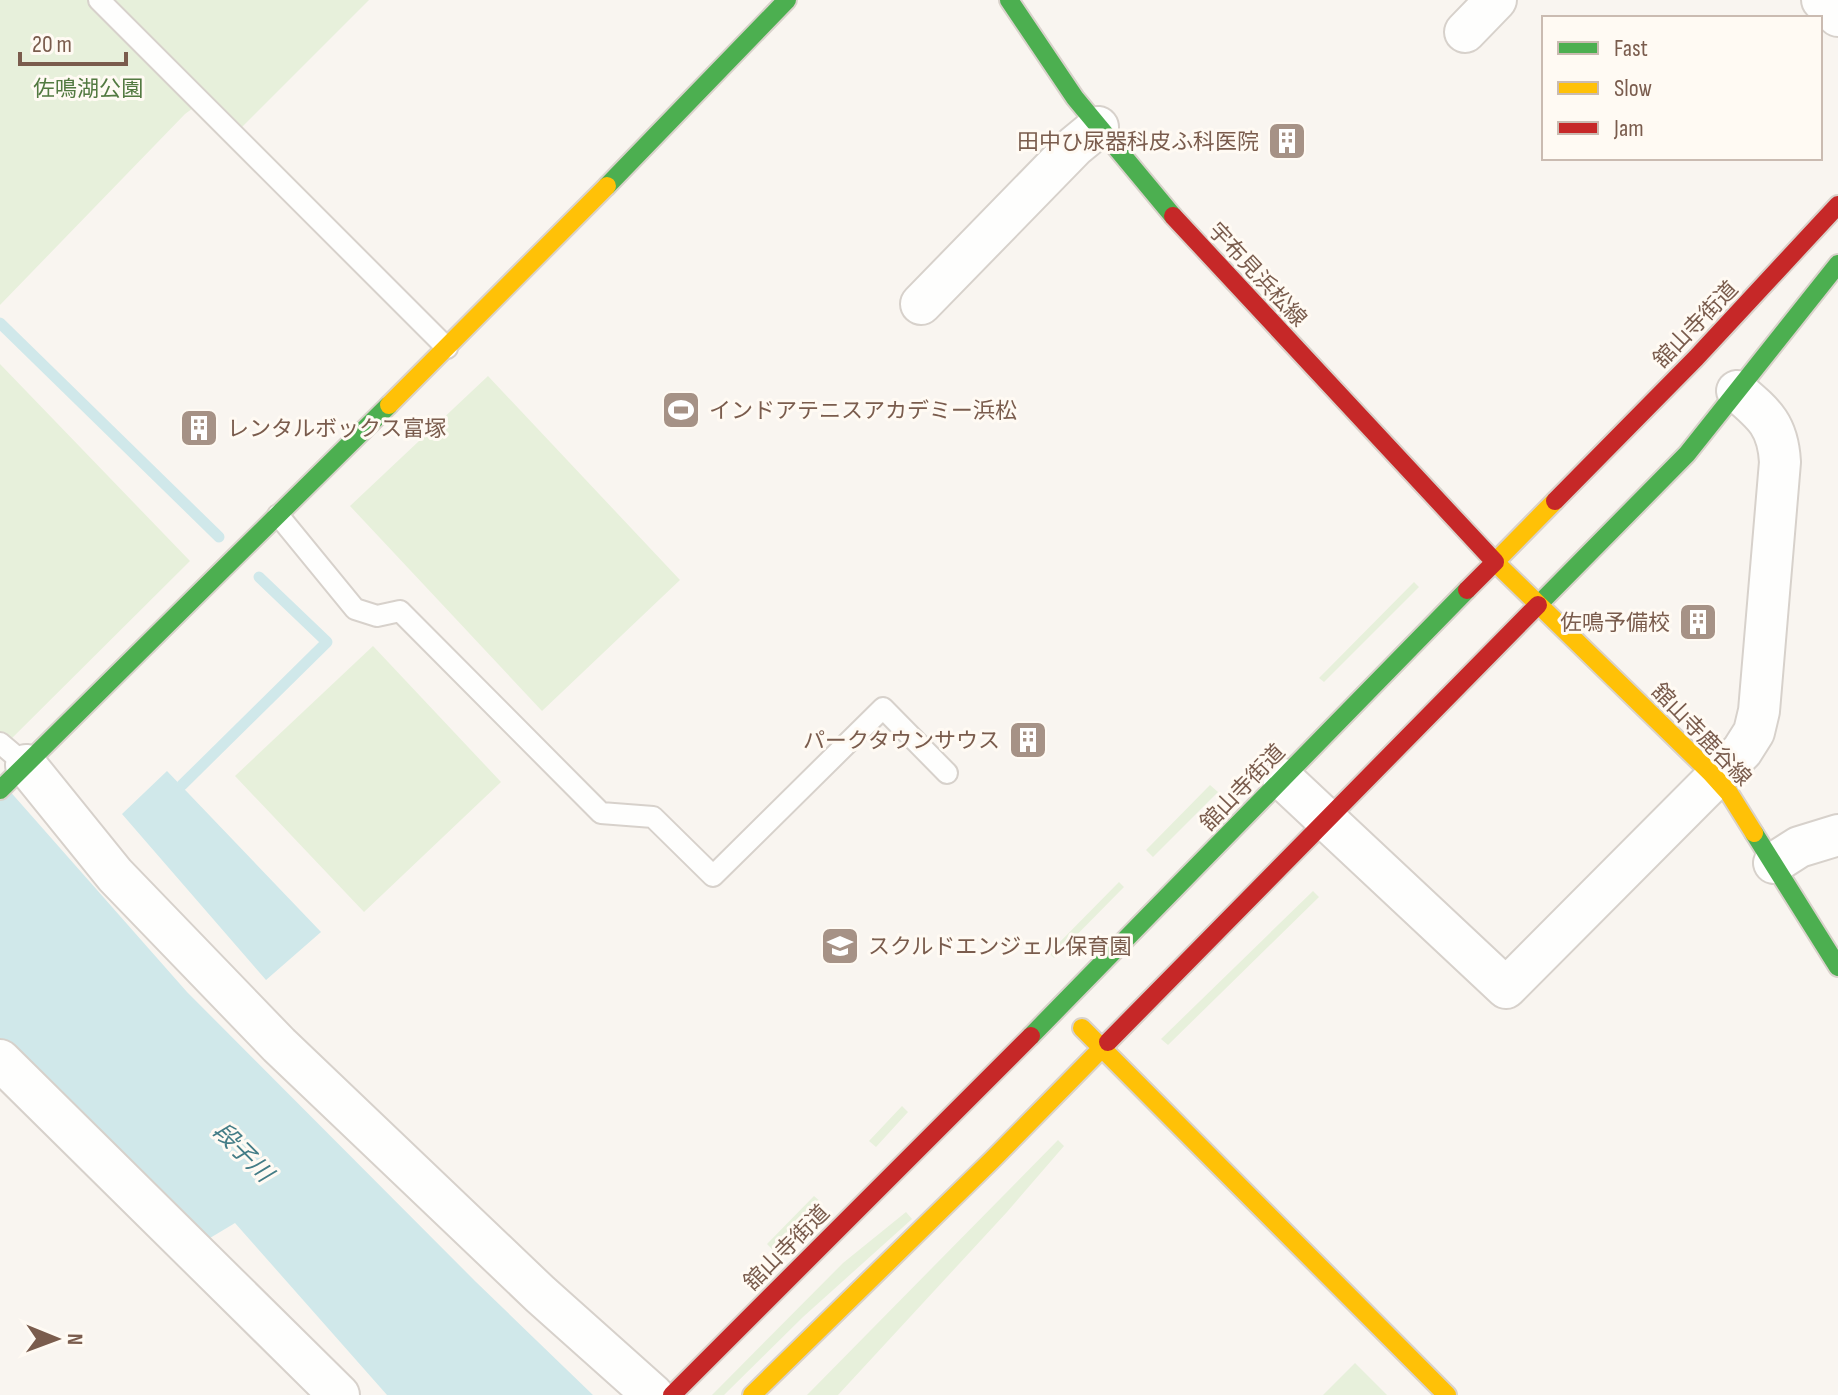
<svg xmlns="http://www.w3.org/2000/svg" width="1838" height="1395" font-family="'Sofia Sans Condensed','Noto Sans JP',sans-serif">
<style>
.green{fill:#e7f0db}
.water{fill:#d0e8ea}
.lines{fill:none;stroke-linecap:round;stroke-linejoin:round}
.stream{stroke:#d0e8ea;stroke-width:11}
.lane-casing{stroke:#d7d1cb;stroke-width:24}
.street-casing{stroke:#d7d1cb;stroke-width:44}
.fast-casing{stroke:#d9d2cb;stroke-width:22}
.slow-casing{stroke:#d9d2cb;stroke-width:22}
.jam-casing{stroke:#d9d2cb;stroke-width:22}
.lane{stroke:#fefefd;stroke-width:20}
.street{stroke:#fefefd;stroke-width:40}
.fast{stroke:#4caf50;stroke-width:18}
.slow{stroke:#ffc107;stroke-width:18}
.jam{stroke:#c62828;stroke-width:18}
.labels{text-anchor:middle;stroke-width:6;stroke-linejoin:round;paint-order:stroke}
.park-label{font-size:22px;fill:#537a41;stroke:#fffaf3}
.poi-label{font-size:22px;fill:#7a5c4d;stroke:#fffaf3;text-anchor:end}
.street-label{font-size:22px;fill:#7a5c4d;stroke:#fffaf3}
.water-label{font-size:24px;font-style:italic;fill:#437c86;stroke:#fffaf3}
</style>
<rect width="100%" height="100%" fill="#f9f5f0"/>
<path class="green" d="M0 0H369L233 136 200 103 185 114 0 305Z
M0 364 190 561 0 750Z
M488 376 680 580 542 711 350 506Z
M1414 582 1419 587 1324 682 1319 678Z
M373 646 501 782 364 912 235 776Z
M1210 785 1218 792 1153 857 1146 850Z
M1119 882 1124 887 1054 958 1049 953Z
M1313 891 1319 897 1168 1045 1161 1039Z
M902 1106 908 1112 876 1147 869 1141Z
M1058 1140 1064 1146 1007 1212 838 1395H807Z
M814 1196 822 1203 774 1251 767 1244Z
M906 1212 912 1219 803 1317 724 1395H712L843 1263Z
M1355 1363 1387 1395H1323Z"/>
<path class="water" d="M167 771 321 932 266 980 122 814Z
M0 780 187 992 476 1282 593 1395H387L235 1223 205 1241 0 1043Z"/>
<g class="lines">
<path class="stream" d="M0 323 219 537
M182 785 327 642 259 577"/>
<g class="lane-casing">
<path id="lane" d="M99 0 447 348
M278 515 355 609 377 616 400 611 601 813 653 817 713 876 883 708 947 773
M0 743 26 765"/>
</g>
<g class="street-casing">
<path id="street" d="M1822 0 1838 16
M1465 32 1496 0
M921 304 1075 146 1098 127
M26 765 115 875 279 1045 540 1294 653 1395
M1283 779 1506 988 1742 751 1754 732 1759 711 1780 462C1778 425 1764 414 1737 391
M1774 863 1799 847 1838 835
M0 1060 339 1395"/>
</g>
<g class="fast-casing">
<path id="fast" d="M1009 0 1075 98 1173 216
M607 186 787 0
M1538 605 1687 454 1838 264
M0 790 389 405
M1754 833 1838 967
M1031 1036 1467 590"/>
</g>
<g class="slow-casing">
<path id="slow" d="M389 405 607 186
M1555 501 1495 562 1710 772 1729 793 1754 833
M1082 1028 1447 1395
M752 1395 993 1159 1108 1042"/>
</g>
<g class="jam-casing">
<path id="jam" d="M1173 216 1495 562 1467 590
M1555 501 1696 358 1838 205
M1108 1042 1538 605
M672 1395 1031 1036"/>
</g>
<use href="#lane" class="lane"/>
<use href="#street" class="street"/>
<use href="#fast" class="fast"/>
<use href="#slow" class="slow"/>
<use href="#jam" class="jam"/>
</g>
<defs>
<g id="building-square" transform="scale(2)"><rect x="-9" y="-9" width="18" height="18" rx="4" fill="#a69286" stroke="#fffaf3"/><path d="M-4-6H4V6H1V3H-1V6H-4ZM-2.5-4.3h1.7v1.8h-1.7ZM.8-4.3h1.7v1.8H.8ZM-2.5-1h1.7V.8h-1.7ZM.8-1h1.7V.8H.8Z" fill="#fff"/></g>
<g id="stadium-square" transform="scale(2)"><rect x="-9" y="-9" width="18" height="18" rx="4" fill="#a69286" stroke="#fffaf3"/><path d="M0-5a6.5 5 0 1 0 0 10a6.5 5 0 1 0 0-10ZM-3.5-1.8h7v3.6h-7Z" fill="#fff"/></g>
<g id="school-square" transform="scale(2)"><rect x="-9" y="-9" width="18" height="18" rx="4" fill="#a69286" stroke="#fffaf3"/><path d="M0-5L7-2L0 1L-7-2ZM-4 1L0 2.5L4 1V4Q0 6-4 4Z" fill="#fff"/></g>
</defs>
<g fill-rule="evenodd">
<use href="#building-square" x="1287" y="141"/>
<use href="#stadium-square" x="681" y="410"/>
<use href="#building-square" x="199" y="428"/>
<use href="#building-square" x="1698" y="622"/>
<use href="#building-square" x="1028" y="740"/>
<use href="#school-square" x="840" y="946"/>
</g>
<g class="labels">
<g class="park-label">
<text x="88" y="96">佐鳴湖公園</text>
</g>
<g class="poi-label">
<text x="1259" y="149">田中ひ尿器科皮ふ科医院</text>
<text x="709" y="418" text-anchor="start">インドアテニスアカデミー浜松</text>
<text x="227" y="436" text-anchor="start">レンタルボックス富塚</text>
<text x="1670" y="630">佐鳴予備校</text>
<text x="1000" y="748">パークタウンサウス</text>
<text x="868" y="954" text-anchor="start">スクルドエンジェル保育園</text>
</g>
<g class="street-label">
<text transform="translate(1258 274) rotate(47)" y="8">宇布見浜松線</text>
<text transform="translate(1695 324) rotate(-46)" y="8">舘山寺街道</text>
<text transform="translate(1702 734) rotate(46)" y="8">舘山寺鹿谷線</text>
<text transform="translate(1242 787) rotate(-46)" y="8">舘山寺街道</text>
<text transform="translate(786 1247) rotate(-45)" y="8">舘山寺街道</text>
</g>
<g class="water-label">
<text transform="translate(243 1152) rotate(45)" y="8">段子川</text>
</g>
</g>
<rect x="1542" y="16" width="280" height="144" fill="#fffaf3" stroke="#cabbb1" stroke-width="2"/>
<rect x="1558" y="42" width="40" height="12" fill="#4caf50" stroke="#cabbb1" stroke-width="2"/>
<text x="1614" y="56" font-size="24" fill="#7a5c4d">Fast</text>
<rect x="1558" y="82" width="40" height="12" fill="#ffc107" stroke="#cabbb1" stroke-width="2"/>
<text x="1614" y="96" font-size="24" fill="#7a5c4d">Slow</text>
<rect x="1558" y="122" width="40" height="12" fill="#c62828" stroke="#cabbb1" stroke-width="2"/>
<text x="1614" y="136" font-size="24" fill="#7a5c4d">Jam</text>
<g transform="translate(56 1339) rotate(91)" stroke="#fffaf3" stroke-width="6" paint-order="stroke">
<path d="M0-6L14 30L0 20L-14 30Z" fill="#7a5c4d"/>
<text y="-12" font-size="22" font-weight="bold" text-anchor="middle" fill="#7a5c4d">N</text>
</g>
<path d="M20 52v12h106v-12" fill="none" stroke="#7a5c4d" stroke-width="4"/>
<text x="32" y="52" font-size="24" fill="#7a5c4d" stroke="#fffaf3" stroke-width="6" paint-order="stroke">20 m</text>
</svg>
